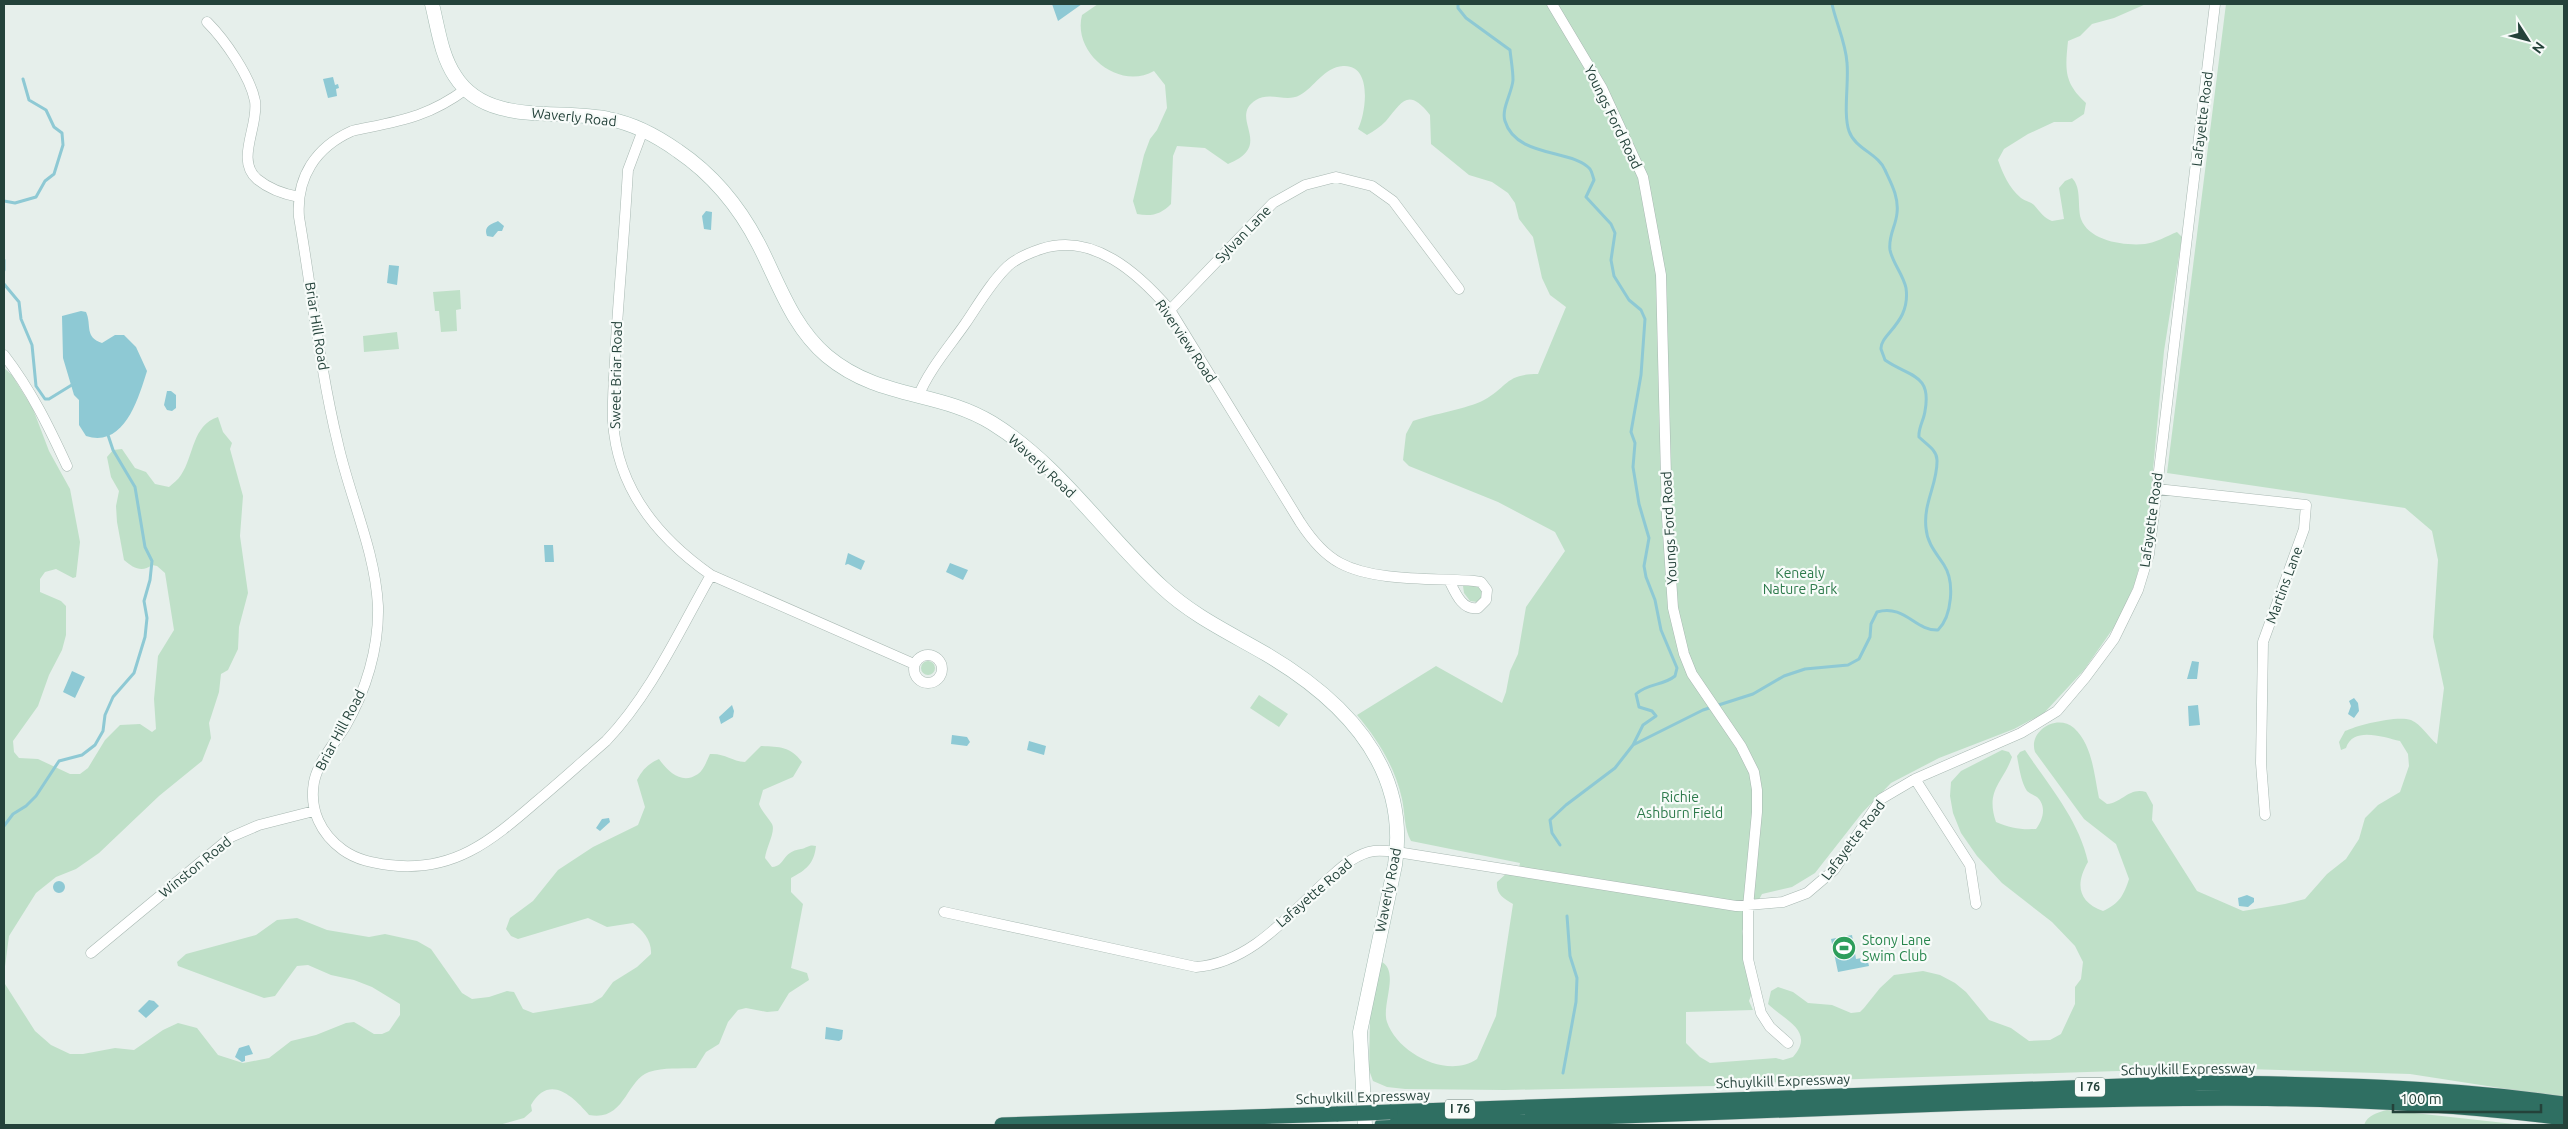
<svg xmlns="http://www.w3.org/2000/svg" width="2568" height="1129" font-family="Ubuntu,sans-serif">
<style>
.green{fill:#bfe0c8}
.water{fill:#8ec9d4}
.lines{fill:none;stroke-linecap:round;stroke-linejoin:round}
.stream{stroke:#8ec9d4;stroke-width:3}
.street-casing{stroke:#a8b8b2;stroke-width:11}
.secondary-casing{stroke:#a4bbb3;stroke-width:15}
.highway-casing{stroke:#c2cac8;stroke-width:16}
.street{stroke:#fff;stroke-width:10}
.secondary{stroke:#fff;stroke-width:14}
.highway{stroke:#2f6f62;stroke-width:15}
.highway-bridge-casing{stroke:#c2cac8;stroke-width:16;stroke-linecap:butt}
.highway-bridge{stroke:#2f6f62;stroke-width:15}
.labels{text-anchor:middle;stroke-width:4.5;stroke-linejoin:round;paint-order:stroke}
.shield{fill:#f7fbf9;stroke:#637a73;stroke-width:1}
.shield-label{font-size:12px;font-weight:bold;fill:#24423a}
.street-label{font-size:14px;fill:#24423a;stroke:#f7fbf9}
.park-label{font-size:14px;fill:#2d7a4b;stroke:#f7fbf9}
.leisure-label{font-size:14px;fill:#27864d;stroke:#f7fbf9;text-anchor:start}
</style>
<rect width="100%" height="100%" fill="#e6efeb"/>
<path class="green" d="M1098 4H2146L2114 18 2092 24 2080 36 2068 41C2065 70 2064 83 2086 103L2084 114 2072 122H2054L2028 134 2004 149 1998 160C2003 174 2009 188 2021 198 2025 201 2031 202 2034 205 2040 212 2044 218 2052 221L2064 219 2059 188 2065 181 2072 178C2082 188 2077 206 2081 219 2089 241 2124 246 2145 244 2155 243 2167 236 2177 232L2182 237 2164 351 2147 535 2135 583 2119 620 2084 670 2044 713 2014 729 1939 758 1891 783 1862 813 1815 873 1792 887 1762 894 1742 931 1753 990 1749 1001 1753 1010 1686 1012V1043L1700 1057 1710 1063 1776 1058 1783 1060 1793 1057C1816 1031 1784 1020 1768 1004L1771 991 1778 987 1793 992 1808 1003 1832 1005 1851 1013 1860 1012 1864 1008 1880 988 1894 975 1923 971 1940 975 1955 983 1966 992 1989 1020 2011 1028 2029 1041 2050 1040 2061 1034 2075 1004V987L2081 979 2083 962 2075 946 2052 922 2002 883 1977 856 1961 833 1953 813 1950 796 1951 782 1961 771 2002 750 2009 752 2012 757C2003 783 1985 790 1996 822 2010 828 2021 830 2036 829 2043 820 2047 806 2037 797 2034 795 2029 793 2027 791 2021 782 2019 767 2017 756L2020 752 2025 750C2049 786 2079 820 2088 862 2075 884 2078 902 2103 911 2119 904 2124 895 2129 879L2116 844 2084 819 2035 752C2028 731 2057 713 2074 728 2093 746 2094 775 2099 798L2107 804C2122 803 2129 787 2146 792L2153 805 2152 820 2197 891 2243 911 2285 904 2305 899 2327 874 2346 859 2359 839 2365 818 2378 805 2400 792 2409 766 2408 754 2400 741C2383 737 2353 726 2346 748L2341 750 2339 742 2345 731C2358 725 2397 715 2411 720 2421 724 2429 738 2437 744L2444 688 2433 637 2438 560 2432 531 2405 508 2167 473 2226 4H2564V1098L2410 1074 2214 1068 1795 1081 1715 1086 1505 1090 1405 1089 1387 1087 1373 1081 1369 1070 1370 1017 1374 972 1380 961C1401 970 1381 1005 1387 1022 1398 1054 1448 1079 1477 1059L1496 1016 1513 904C1503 898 1496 894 1497 882L1507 873 1517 875 1520 863 1411 841C1404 829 1405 813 1402 799 1395 767 1378 740 1357 715L1436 666 1502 703 1506 692 1510 671 1518 654 1526 607 1565 551 1555 532 1498 502 1409 466 1403 460 1406 434 1413 421C1433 414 1467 409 1484 400 1508 387 1505 374 1538 374L1566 307 1550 295 1542 278 1533 237 1519 219 1515 203 1508 193 1492 182 1469 175 1431 144 1430 115C1408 87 1402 102 1386 121 1380 127 1374 131 1367 135L1358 129C1366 113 1373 64 1343 66 1324 67 1314 88 1300 95 1286 103 1270 91 1256 100 1227 118 1276 145 1228 164L1205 148 1177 146 1173 156 1171 204C1161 214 1152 217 1137 214L1133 201 1144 155 1150 139 1157 130 1167 108 1165 85 1154 71C1119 91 1072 53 1082 15Z
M460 290 461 309 456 310 457 331 441 332 439 311H435L433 292Z
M397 332 399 349 364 352 363 336Z
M4 368 12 375 33 409 49 451 70 489 80 542 76 577 73 578 56 569 45 572 40 579V592L61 601 66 606V635L62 650 49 675 38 706 13 741 14 752 19 758 38 759 70 774H80L88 768 105 740 120 725 140 724 152 732 156 729 154 699 158 656 174 630 165 573 157 566 152 565C142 573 133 568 124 560L117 522 116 506 119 491 111 477 107 457 113 450 122 449 135 468 146 472 155 484 169 487C173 483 178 480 181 475 194 456 192 425 218 417L223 432 232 443 230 449 243 496 240 536 248 593 239 627 238 649 228 670 221 674 219 692 209 723 211 738 202 761 159 796 99 853 76 869 56 877 36 893 9 936 4 974 5 984 35 1031 51 1045 70 1054H83L115 1048 134 1050 163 1030 178 1023 197 1028 218 1055 243 1063 269 1058 291 1041 316 1035 346 1023 354 1022 374 1034H382L389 1031 400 1015V1004L372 987 354 980 331 975 308 965 297 966 275 996 264 998 178 966 177 962 186 954 256 935 277 920 297 918 327 930 369 937 385 934 417 941 431 949 462 993 472 999 489 997 507 991 514 992 523 1009 533 1013 592 1003 602 997 613 982 637 967 651 954C652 941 643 930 633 923L607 927 588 918 518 939 511 936 506 929 510 918 533 901 558 870 593 847 638 825 645 807 637 780C642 770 649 763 659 759 668 772 682 785 698 774 704 770 707 760 710 754 725 753 731 761 745 762L761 746C779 747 790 746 802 762L793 777 763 790 759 804C762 812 768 817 772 824 776 831 766 848 765 858L772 867C786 866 781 852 801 849 807 848 809 844 816 846 814 864 806 870 791 878V892L803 904 791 968 807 973 809 980 789 993 778 1011 767 1012 746 1008 738 1010 728 1022 719 1044 706 1052 696 1068C680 1069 664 1067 649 1072 626 1080 625 1122 589 1115 572 1095 549 1074 531 1105L532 1111 524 1118 499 1125H4Z
M1471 585 1479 587 1482 591 1481 598 1477 602 1470 601 1464 593 1463 586Z
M921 668a7 7 0 1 1 14 0a7 7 0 1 1-14 0Z
M1259 695 1288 714 1279 727 1250 708Z
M2387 1110 2523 1125H2364C2368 1115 2376 1113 2387 1110Z"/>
<path class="water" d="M1052 4H1082L1058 21Z
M333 77 335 85 338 84 339 88 336 89 337 96 328 98 323 79Z
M706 211 712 212 711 230 704 229 702 216Z
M498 221 504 226 502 231H498L493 237 487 236C483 226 492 224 498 221Z
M389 265 399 266 397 285 387 283Z
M81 311 86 312C92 325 84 337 102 343L115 335H124L136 347 147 371C138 400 124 448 86 436L79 425V400L74 395 63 358 62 316Z
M167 391H171L176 395V408L172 411 167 410 164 405Z
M544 545H553L554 562H545Z
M848 553 865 561 861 570 848 564 845 565Z
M950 563 968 570 963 580 946 572Z
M2192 661 2199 662 2197 679H2187Z
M72 671 85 677 75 698 63 692Z
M2354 698 2358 703 2359 711 2354 718 2348 714 2351 706 2349 701Z
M732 705 734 711 733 717 721 724 719 717Z
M2198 705 2200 725 2189 726 2188 706Z
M952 735 967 737 970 742 967 746 951 744Z
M1029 741 1046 746 1044 755 1027 750Z
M602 819 609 818 610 822 600 831 596 828Z
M53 887a6 6 0 1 1 12 0a6 6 0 1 1-12 0Z
M2247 895 2254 898V902L2248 907 2239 906 2238 898Z
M1852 935 1856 959 1867 957 1869 966 1838 972 1831 939Z
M149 1000 154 1001 159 1006 146 1018 138 1011Z
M826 1027 843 1030 842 1039 839 1041 825 1039Z
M249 1045 253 1054 245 1056V1061L242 1062 235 1057 239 1048Z"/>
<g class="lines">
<path class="stream" d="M1458 4V8L1466 18 1510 50C1511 60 1513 70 1513 80 1512 93 1501 109 1505 121 1516 158 1573 149 1590 169 1592 172 1593 177 1594 180L1586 197 1611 224 1615 233 1611 260 1614 276 1629 300 1641 310 1645 319 1641 375 1631 432 1635 443 1633 467 1639 504 1649 538 1644 566 1646 577 1655 600 1661 630 1677 668 1675 676C1663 686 1648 683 1636 694L1639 707 1652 711 1656 716 1643 725 1633 745 1615 768 1566 805 1550 820 1552 833 1560 845
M4 201 15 203 36 197 45 181 54 174 63 145 62 133 54 127 46 110 29 100 23 79
M4 260V270
M4 284 19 302 21 319 32 345 36 386 45 399H49L75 383
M1633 745 1703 710 1753 694 1784 676 1805 669 1848 665 1859 659 1870 637 1871 624 1877 612C1905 604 1915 631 1938 630 1952 616 1955 582 1944 565 1936 553 1927 543 1926 528 1923 503 1938 483 1937 460 1937 450 1926 444 1919 437 1918 428 1924 420 1925 411 1932 373 1909 377 1885 360 1884 357 1882 352 1881 349 1880 334 1911 323 1906 288 1903 274 1893 264 1890 250 1888 236 1896 226 1897 213 1899 197 1891 183 1885 170 1879 154 1855 149 1849 131 1843 114 1849 82 1847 63 1846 43 1836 23 1832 4
M4 826 13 814 26 806 36 796 59 761 82 755 95 745 103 731 105 715 113 697 134 673 145 637 147 618 144 601 150 580 152 561 145 547 135 487 113 450 108 435
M1563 1073 1576 1002 1577 978 1570 956 1567 916"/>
<g class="street-casing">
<path id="street" d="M1552 4 1602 88 1643 177 1661 275 1667 517 1673 608 1684 654 1692 674 1741 746 1754 772 1757 790V812L1748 907V959L1761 1013 1770 1027 1788 1043
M207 22C225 40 250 76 255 101 259 126 235 160 257 179 269 189 283 194 299 197
M466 89C427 118 398 121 352 131 316 147 296 177 299 217 312 293 320 370 338 444 350 498 375 550 378 606 379 648 366 691 345 727 334 744 318 762 314 782 309 810 321 834 343 850 357 860 373 863 389 865 453 873 491 841 536 802 560 782 583 761 606 741 651 694 679 631 711 575
M643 130 628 170 627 186C624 238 619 290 616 341 615 367 612 395 613 421 617 488 658 538 711 575L914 664
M1170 310 1273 203 1305 185 1336 177 1372 186 1393 201 1459 289
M4 355C31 390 49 427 67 466
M918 397C928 371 949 347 965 324 978 305 991 282 1008 266 1017 258 1029 253 1041 249 1093 232 1138 273 1170 310L1300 522C1311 539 1323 554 1340 563 1375 582 1435 578 1474 581L1481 582 1487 590 1486 600 1478 608C1462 611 1455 592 1449 580
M2157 489 2306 505 2304 529 2263 642 2261 763 2265 815
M914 669a14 14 0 1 1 28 0a14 14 0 1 1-28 0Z
M1915 779 1970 865 1976 904
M944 912 1196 967C1250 963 1288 916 1326 881 1340 869 1354 854 1374 851 1381 850 1389 851 1397 852L1736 906 1783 902 1807 893 1834 870 1881 799 1915 779 2021 733 2057 711 2085 678 2114 639 2138 590 2149 554 2215 4
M91 953 231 837 259 825 314 811"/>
</g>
<g class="secondary-casing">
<path id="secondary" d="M432 4C438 28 441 55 455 76 487 127 559 108 609 119 635 124 657 136 678 151 712 174 740 208 759 245 779 284 792 326 827 356 880 400 938 390 992 423 1059 464 1105 535 1162 587 1193 616 1230 633 1266 654 1344 700 1410 767 1395 865L1360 1032 1365 1125"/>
</g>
<g class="highway-casing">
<path id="highway" d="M1390 1112 2206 1083C2326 1084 2446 1087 2564 1104
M1002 1125 1338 1114
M1382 1125C1578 1117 1774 1110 1970 1103 2169 1097 2366 1092 2564 1118"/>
</g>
<use href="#street" class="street"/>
<use href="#secondary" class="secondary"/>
<use href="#highway" class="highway"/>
<g class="highway-bridge-casing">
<path id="highway-bridge" d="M1338 1114 1390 1112"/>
</g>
<use href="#highway-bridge" class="highway-bridge"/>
</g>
<defs>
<g id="stadium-disc" transform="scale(1.25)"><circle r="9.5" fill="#2e9e5b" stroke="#f7fbf9"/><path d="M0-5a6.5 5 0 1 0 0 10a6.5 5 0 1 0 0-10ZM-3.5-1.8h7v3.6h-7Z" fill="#fff"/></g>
</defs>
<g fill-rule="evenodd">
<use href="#stadium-disc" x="1844" y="948"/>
</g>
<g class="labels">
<g class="shield">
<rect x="2075" y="1077.5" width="30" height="19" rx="4"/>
<rect x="1445" y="1099.5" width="30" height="19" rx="4"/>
</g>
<g class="shield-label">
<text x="2090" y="1091">I 76</text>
<text x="1460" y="1113">I 76</text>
</g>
<g class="street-label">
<text transform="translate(574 117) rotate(6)" y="5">Waverly Road</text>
<text transform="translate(1613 117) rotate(64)" y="5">Youngs Ford Road</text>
<text transform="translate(2202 119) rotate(-83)" y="5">Lafayette Road</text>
<text transform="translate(1243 234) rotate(-46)" y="5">Sylvan Lane</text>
<text transform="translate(317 326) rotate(81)" y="5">Briar Hill Road</text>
<text transform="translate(1186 341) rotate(56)" y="5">Riverview Road</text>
<text transform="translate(616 375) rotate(-89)" y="5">Sweet Briar Road</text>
<text transform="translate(1042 466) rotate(43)" y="5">Waverly Road</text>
<text transform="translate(2151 520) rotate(-82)" y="5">Lafayette Road</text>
<text transform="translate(1669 528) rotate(-93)" y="5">Youngs Ford Road</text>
<text transform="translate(2284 585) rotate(-70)" y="5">Martins Lane</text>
<text transform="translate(340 730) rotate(-62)" y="5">Briar Hill Road</text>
<text transform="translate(1853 840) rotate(-53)" y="5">Lafayette Road</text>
<text transform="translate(195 867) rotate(-39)" y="5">Winston Road</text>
<text transform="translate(1388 890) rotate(-79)" y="5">Waverly Road</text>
<text transform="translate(1314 893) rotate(-41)" y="5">Lafayette Road</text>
<text transform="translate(2188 1069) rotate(-1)" y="5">Schuylkill Expressway</text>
<text transform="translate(1783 1081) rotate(-2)" y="5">Schuylkill Expressway</text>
<text transform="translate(1363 1097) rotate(-2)" y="5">Schuylkill Expressway</text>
</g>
<g class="park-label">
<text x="1800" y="578">Kenealy<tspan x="1800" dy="16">Nature Park</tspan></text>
<text x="1680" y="802">Richie<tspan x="1680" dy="16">Ashburn Field</tspan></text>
</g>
<g class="leisure-label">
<text x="1862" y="945">Stony Lane<tspan x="1862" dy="16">Swim Club</tspan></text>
</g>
</g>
<rect width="2568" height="1129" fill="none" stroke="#24423a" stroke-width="10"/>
<g transform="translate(2528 40) rotate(126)" stroke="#f7fbf9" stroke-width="4" paint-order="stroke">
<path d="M0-4L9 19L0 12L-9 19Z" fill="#24423a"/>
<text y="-8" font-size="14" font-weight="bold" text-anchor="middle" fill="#24423a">N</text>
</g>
<path d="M2393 1104v8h148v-8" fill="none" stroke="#24423a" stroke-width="2.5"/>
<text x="2400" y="1104" font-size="15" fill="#24423a" stroke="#f7fbf9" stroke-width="4" paint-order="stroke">100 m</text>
</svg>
